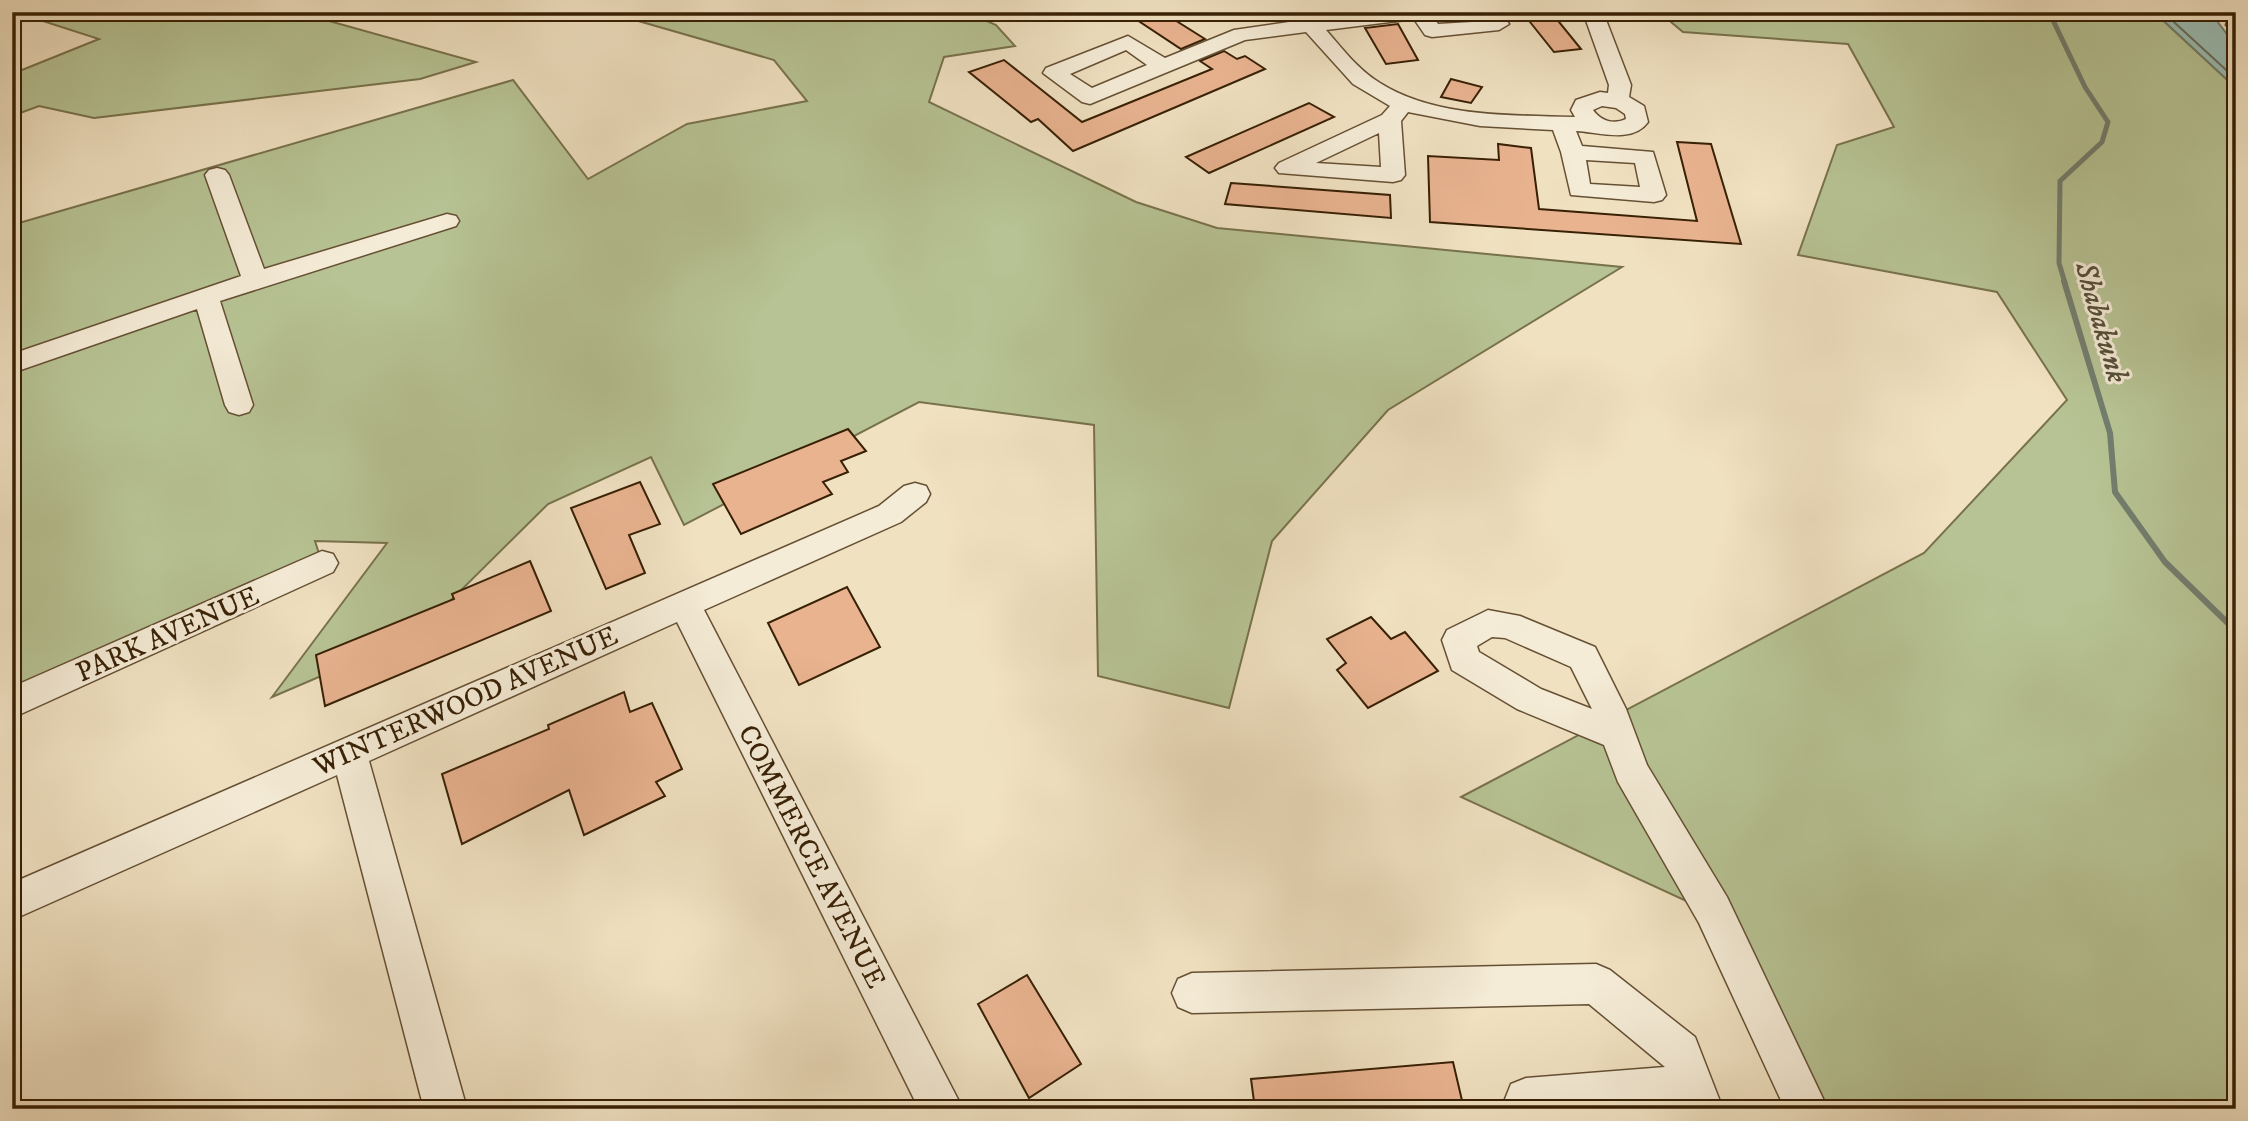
<svg xmlns="http://www.w3.org/2000/svg" width="2248" height="1121" font-family="'IM FELL DW Pica',serif">
<style>
.green{fill:#b7c394;stroke:#78724c;stroke-width:2}
.water{fill:#9abdb4;stroke:#737e6e;stroke-width:2}
.lines{fill:none;stroke-linecap:round;stroke-linejoin:round}
.shore{stroke:#696e5c;stroke-width:2}
.stream-far1{stroke:#737e6e;stroke-width:5}
.stream{stroke:#737e6e;stroke-width:6}
.building{fill:#e9b390;stroke:#382005;stroke-width:2}
.minor-casing{stroke:#665034;stroke-width:3}
.minor{fill:#f5ecd7;fill-rule:evenodd}
.labels{text-anchor:middle;stroke-width:6;stroke-linejoin:round;paint-order:stroke}
.street-label{font-size:28px;fill:#382005;stroke:#f5ecd7}
.water-label{font-size:30px;font-style:italic;fill:#554f3a;stroke:#f5ecd7}
</style>
<rect width="100%" height="100%" fill="#f0e1c1"/>
<filter id="stains"><feTurbulence type="fractalNoise" baseFrequency=".00286" numOctaves="4"/><feColorMatrix values="0 0 0 0 .2 0 0 0 0 .09 0 0 0 0 .02 0 0 0 .5 -.17"/></filter>
<radialGradient id="worn" r=".72"><stop offset=".6" stop-color="#630" stop-opacity="0"/><stop offset="1" stop-color="#630" stop-opacity=".3"/></radialGradient>
<path class="green" d="M15 12H297L476 62 420 79 94 118 39 106 12 116V74L99 39Z
M607 12H967L996 25 1015 46 944 57 929 102 1136 202 1217 228 1622 267 1388 410 1272 541 1229 708 1098 676 1094 425 919 402 684 525 651 457 548 504 415 636 272 697 387 543 315 541 322 563 12 703V225L513 80 588 179 687 124 807 101 774 60Z
M1659 12H2154L2236 88V165L2233 172 2236 176V1109H1827L1706 910 1461 797 1924 553 2067 400 1997 292 1798 255 1837 145 1894 127 1848 44 1683 32Z"/>
<path class="water" d="M2154 12H2219L2217 21 2236 46V88Z"/>
<g class="lines">
<path class="shore" d="M2163 12 2236 79"/>
<path class="stream-far1" d="M2049 12 2085 87 2108 122 2102 142 2060 181 2059 263 2065 283"/>
<path class="stream" d="M2064 281 2110 433 2115 492 2165 562 2236 631"/>
</g>
<path class="building" d="M1125 12H1162L1205 39 1181 49Z
M1522 12H1551L1581 49 1554 52Z
M1398 24 1418 60 1386 64 1365 28Z
M1224 51 1237 59 1245 56 1265 69 1073 151 1038 119 1031 122 969 72 1004 60 1082 122 1212 69 1200 61Z
M1451 79 1482 87 1471 103 1441 97Z
M1309 103 1334 117 1209 173 1186 157Z
M1677 142 1711 144 1741 244 1430 222 1428 156 1499 160 1498 144 1531 148 1539 209 1697 221Z
M1231 183 1390 195 1391 218 1225 204Z
M848 429 866 451 841 461 848 472 823 482 832 494 741 534 713 484Z
M640 482 660 524 629 535 645 573 606 589 571 508Z
M530 561 551 611 325 706 316 655 454 599 452 594Z
M847 587 880 647 799 685 768 623Z
M1371 617 1391 639 1405 632 1438 671 1368 708 1337 670 1346 663 1327 639Z
M624 692 630 712 652 703 682 769 656 782 665 796 584 835 569 790 462 844 442 774 549 729 548 725Z
M1027 975 1081 1064 1029 1098 978 1004Z
M1453 1062 1464 1109H1255L1251 1079Z"/>
<g class="lines">
<g class="minor-casing">
<path id="minor" d="M1290 12H1310L1316 19 1368 12H1430L1438 24 1506 20 1509 24 1499 30 1432 37 1425 35 1414 19 1326 30C1342 48 1358 70 1380 83 1436 118 1511 115 1575 117L1571 110 1576 100 1600 92 1608 93 1609 85 1583 12H1603L1631 85 1629 97 1644 106 1648 122C1632 144 1598 132 1576 131L1582 146 1653 152 1666 195 1662 200 1654 202 1571 195 1561 152 1553 130 1480 126 1408 112 1401 121 1405 175 1401 180 1393 182 1279 173 1275 168 1279 163 1382 115 1390 106 1353 84 1306 32 1245 40 1090 104 1082 102 1043 73 1046 68 1128 36 1165 58 1234 30 1296 21ZM1126 50 1147 65 1092 88 1070 74ZM1602 106 1616 108 1625 114 1626 119C1613 125 1601 121 1593 110ZM1379 133 1381 167 1316 163ZM1586 160 1635 163 1640 187 1590 184Z
M2236 15V31L2226 25 2229 17Z
M217 168 225 170 229 175 264 269 447 214 456 216 459 221 456 226 220 301 253 405 249 412 239 415 229 412 225 405 197 309 12 373V354L241 276 205 175 209 170Z
M915 483 926 486 930 494 926 502 901 522 704 610 963 1109H919L677 622 369 761 467 1109H424L337 775 12 920V883L879 506 904 486Z
M322 551 333 554 338 563 333 572 12 718V687Z
M1488 610 1520 616 1595 647 1626 709 1647 765 1727 897 1828 1109H1785L1699 923 1618 782 1604 745 1517 709 1452 670 1442 640 1447 630ZM1492 637 1505 638 1571 667 1592 709 1541 689 1479 652 1477 646Z
M1596 964 1610 970 1695 1037 1723 1109H1507L1505 1099 1511 1084 1526 1078 1665 1067 1589 1004 1192 1013 1178 1007 1172 993 1178 979 1192 973Z"/>
</g>
<use href="#minor" class="minor"/>
</g>
<g class="labels">
<g class="street-label">
<text transform="translate(167 633) rotate(-24)" y="10">PARK AVENUE</text>
<text transform="translate(465 700) rotate(-24)" y="10">WINTERWOOD AVENUE</text>
<text transform="translate(813 856) rotate(63)" y="10">COMMERCE AVENUE</text>
</g>
<g class="water-label">
<text transform="translate(2102 322) rotate(74)" y="10">Shabakunk</text>
</g>
</g>
<rect width="2248" height="1121" fill="none" stroke="#f0e1c1" stroke-width="42"/>
<rect x="14" y="14" width="2220" height="1093" fill="none" stroke="#382005" stroke-width="3.5"/>
<rect x="21" y="21" width="2206" height="1079" fill="none" stroke="#382005" stroke-width="2"/>
<rect width="100%" height="100%" filter="url(#stains)"/>
<rect width="100%" height="100%" fill="url(#worn)"/>
</svg>
